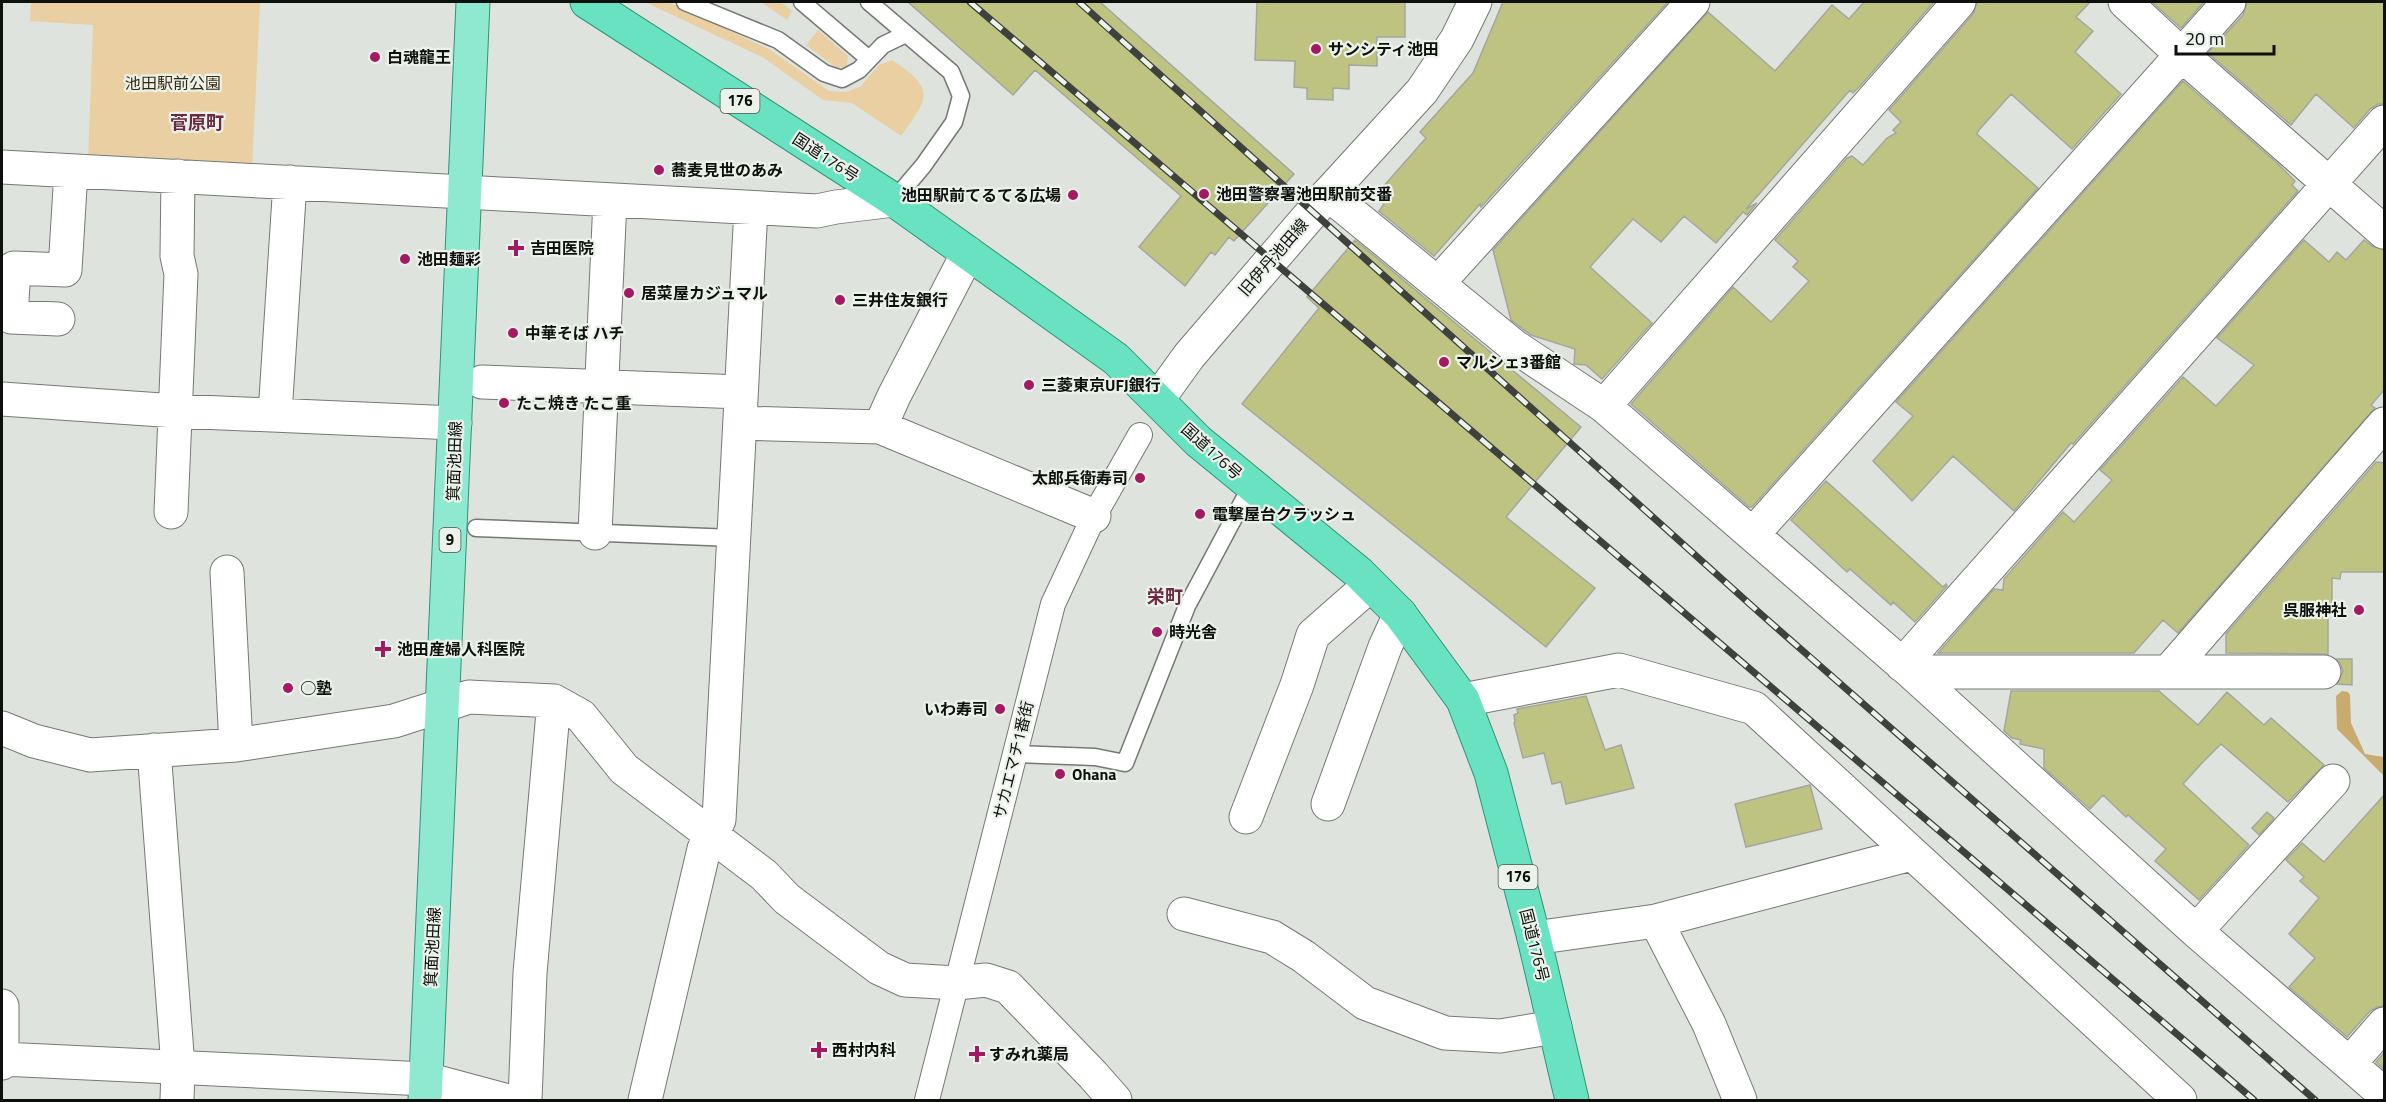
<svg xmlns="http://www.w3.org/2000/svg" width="2386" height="1102" font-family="'Titillium Web','Noto Sans JP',sans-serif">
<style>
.green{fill:#e9cfa1}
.forest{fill:#caab6f}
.building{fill:#bec382;stroke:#a5a69d;stroke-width:1.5}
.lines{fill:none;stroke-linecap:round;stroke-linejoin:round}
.service-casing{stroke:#747a73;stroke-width:19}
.pedestrian-casing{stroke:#747a73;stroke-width:26}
.minor-casing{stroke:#747a73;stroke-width:35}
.tertiary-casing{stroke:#747a73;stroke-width:35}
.primary-casing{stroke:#309477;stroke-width:35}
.trunk-casing{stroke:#309477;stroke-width:35}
.service{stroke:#fff;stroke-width:16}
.pedestrian{stroke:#fff;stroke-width:24}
.minor{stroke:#fff;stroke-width:33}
.tertiary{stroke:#fff;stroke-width:33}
.primary{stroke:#8ee9d0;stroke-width:33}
.trunk{stroke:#68e2c0;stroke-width:33}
.rail-casing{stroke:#3e413d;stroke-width:7}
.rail{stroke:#ebf2ea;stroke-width:4.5;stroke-dasharray:14;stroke-linecap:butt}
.poi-dot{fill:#a41a62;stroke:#ebf2ea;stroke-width:2}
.labels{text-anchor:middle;stroke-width:4.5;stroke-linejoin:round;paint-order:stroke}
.shield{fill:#ebf2ea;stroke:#50544f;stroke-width:1.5}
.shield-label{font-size:15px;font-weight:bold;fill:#0e100d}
.poi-label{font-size:16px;font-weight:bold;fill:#0e100d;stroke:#ebf2ea;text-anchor:start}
.park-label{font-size:16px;fill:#382a0f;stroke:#ebf2ea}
.street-label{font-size:16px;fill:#0e100d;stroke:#ebf2ea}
.neighbourhood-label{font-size:18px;font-weight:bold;fill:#6b2946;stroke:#ebf2ea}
</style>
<rect width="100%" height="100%" fill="#dee4dd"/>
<path class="green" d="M31 2H260L252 170 88 162 93 25 30 21Z
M645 2H668L769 49 829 91 846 92 861 86 879 65 892 60C936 89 929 97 901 136L852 103 823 100 764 58Z
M761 2H781L792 11 787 20Z
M818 30 848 56 847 66 837 68 806 45Z"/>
<path class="forest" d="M2342 691 2348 692 2350 695 2351 723 2365 754 2384 757V775L2382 774 2337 729 2336 696Z"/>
<path class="building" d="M908 2H1100L1294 174 1234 241 1229 237 1215 255 1211 252 1185 286 1139 247 1181 196 1035 70 1013 95Z
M1257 2H1405V37H1377V66L1349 65V89L1333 88V100L1307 99V88L1294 87 1295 61 1255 60Z
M1503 2H1668L1481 207 1480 204 1434 256 1379 211 1384 204 1375 196 1426 138 1420 132 1473 73Z
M1864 2H1934L1861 85 1853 93 1850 90 1746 209 1757 203 1747 215 1743 212 1716 243 1684 216 1661 242 1633 219 1590 267 1652 323 1602 379 1586 365 1574 364 1575 349 1531 335 1511 320 1493 250 1708 12 1775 71 1832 5 1849 19Z
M1977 2H2090L2076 17 2093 31 2075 52 2121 94 2072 149 2011 94 1979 130 1977 134 2038 188 1752 507H1749L1631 404 1733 287 1771 322 1809 281 1793 267 1798 261 1775 240 1847 158 1852 156 1863 165 1887 138 1896 133 1893 130 1901 122 1889 110 1973 14Z
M2152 2H2204L2181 28Z
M2247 2H2385V104H2378L2370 109 2354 128 2316 94 2291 125 2208 53 2243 15Z
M2183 81 2277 163 2295 181 2292 185 2298 191 2073 444 2071 443 2014 511 1953 456 1912 501 1873 461 1913 416 1896 402Z
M1355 240 1581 427 1506 517 1595 588 1546 647 1242 404 1319 308 1307 297Z
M2304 240 2329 262 2337 252 2346 260 2364 240 2372 246 2385 250V389L2371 405 2375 408 2178 633 2163 620 2134 653H1938L1994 589 2003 590 2004 579 2063 512 2074 522 2112 480 2100 470 2183 377 2216 406 2254 365 2217 338Z
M2376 462 2385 463V572H2341L2340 579 2332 578V604H2328V654L2226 653V634Z
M1826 481 1943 587 1946 584 1947 586 1915 622 1893 602 1891 605 1850 569 1847 572 1791 520Z
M2336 659H2352V685L2337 684 2343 671 2340 663Z
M2011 691H2159L2198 725 2227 692 2264 725 2271 718 2324 765 2288 802 2221 744 2202 763 2183 784 2249 845 2199 900 2155 861 2166 849 2128 815 2126 817 2103 795 2090 809 2044 768V749L2020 744 2021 740 2012 738 2004 731Z
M1586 696 1605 750 1621 745 1634 788 1566 804 1561 782 1552 784 1544 753 1523 758 1514 723 1515 722 1514 715 1518 713 1517 709Z
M1810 785 1822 829 1746 847 1735 804Z
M2385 794V1006L2377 1007 2370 1011 2347 1037 2289 987 2315 958 2289 934 2319 898 2300 881 2304 877 2286 860 2302 843 2324 862Z
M2267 812 2274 818 2259 835 2252 828Z
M2385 1052V1070L2376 1062Z"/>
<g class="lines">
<g class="service-casing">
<path id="service" d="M685 2 778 40 824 73 842 79 859 70 883 45 906 34
M802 2 869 59
M869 2 951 72 961 96 954 122 923 166 894 200
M476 528 734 538
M1015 754 1095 757 1125 763 1187 606 1251 486"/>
</g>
<g class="pedestrian-casing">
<path id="pedestrian" d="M927 1100 1053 604 1094 516 1140 435"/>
</g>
<g class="minor-casing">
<path id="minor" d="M2125 2 2182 55 2384 232
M2 167 817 211 836 207 894 200
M1328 194 1514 346 1604 406 1911 672 2196 931 2384 1094
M1438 283 1693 2
M58 319 11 317 14 268 65 270 71 171
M482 382 741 392
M2 399 176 411 455 423
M1604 406 1959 2
M275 414 290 182
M740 423 880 427 1094 516
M880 427 894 396 968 253
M171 512 181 274 177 256 178 176
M595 533 610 200
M1753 534 2229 2
M227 572 236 745
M1902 665 2384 122
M2169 671 2384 424
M1911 672H2324
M1463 700 1619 670 1754 708 2180 1100
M2 728 34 741 90 755 236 745 394 721 469 697 554 701 581 716 624 769 764 875 787 899 879 968 905 980 957 983 986 980 1008 987 1093 1075 1115 1100
M154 750 178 1067 177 1100
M1328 804 1385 647 1400 614
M1246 817 1297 685 1313 635 1370 585
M1184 914 1272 937 1303 956 1365 1003 1445 1033 1500 1036 1555 1027
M1656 921 1709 1024 1740 1100
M2196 931 2333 781
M1534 938 1656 921 1911 854
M2350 1063 2384 1024
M525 1100 530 973 554 701
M645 1100 704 849 719 820 751 208"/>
</g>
<g class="tertiary-casing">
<path id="tertiary" d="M1158 399 1189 356 1328 194 1422 91 1457 39 1475 2
M2 1006V1063
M2 1059 426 1079 504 1100"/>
</g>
<g class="primary-casing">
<path id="primary" d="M425 1100 473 2"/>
</g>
<g class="trunk-casing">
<path id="trunk" d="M587 2 894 200 1116 359 1198 441 1359 573 1400 614 1463 700 1491 773 1534 938 1572 1100"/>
</g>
<use href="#service" class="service"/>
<use href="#pedestrian" class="pedestrian"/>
<use href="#minor" class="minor"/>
<use href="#tertiary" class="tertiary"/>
<use href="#primary" class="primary"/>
<use href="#trunk" class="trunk"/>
<g class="rail-casing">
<path id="rail" d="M970 2 2254 1100
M1079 2 1762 615 2315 1100"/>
</g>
<use href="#rail" class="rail"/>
</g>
<g class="poi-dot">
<circle cx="1316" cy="49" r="6"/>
<circle cx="375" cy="57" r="6"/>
<circle cx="659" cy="170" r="6"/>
<circle cx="1204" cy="194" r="6"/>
<circle cx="1073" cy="195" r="6"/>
<path d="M513 239h6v6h6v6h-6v6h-6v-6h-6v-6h6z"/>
<circle cx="405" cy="259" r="6"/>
<circle cx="629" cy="293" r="6"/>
<circle cx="840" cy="300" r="6"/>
<circle cx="513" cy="333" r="6"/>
<circle cx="1444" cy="362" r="6"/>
<circle cx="1029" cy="385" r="6"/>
<circle cx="504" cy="403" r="6"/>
<circle cx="1140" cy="478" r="6"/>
<circle cx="1200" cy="514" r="6"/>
<circle cx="2359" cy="610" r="6"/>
<circle cx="1157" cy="632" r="6"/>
<path d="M380 640h6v6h6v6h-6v6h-6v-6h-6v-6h6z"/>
<circle cx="288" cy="688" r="6"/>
<circle cx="1000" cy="709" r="6"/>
<circle cx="1060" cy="774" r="6"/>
<path d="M816 1041h6v6h6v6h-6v6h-6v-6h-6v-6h6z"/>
<path d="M974 1045h6v6h6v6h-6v6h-6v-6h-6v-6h6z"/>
</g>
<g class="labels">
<g class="shield">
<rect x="720.5" y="89" width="39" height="24" rx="4.5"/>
<rect x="439.5" y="528" width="21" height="24" rx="4.5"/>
<rect x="1498.5" y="865" width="39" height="24" rx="4.5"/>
</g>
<g class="shield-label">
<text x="740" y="106">176</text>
<text x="450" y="545">9</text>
<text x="1518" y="882">176</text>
</g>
<g class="poi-label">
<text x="1328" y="55">サンシティ池田</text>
<text x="387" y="63">白魂龍王</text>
<text x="671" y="176">蕎麦見世のあみ</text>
<text x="1216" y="200">池田警察署池田駅前交番</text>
<text x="1061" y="201" text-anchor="end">池田駅前てるてる広場</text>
<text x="530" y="254">吉田医院</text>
<text x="417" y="265">池田麺彩</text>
<text x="641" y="299">居菜屋カジュマル</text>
<text x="852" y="306">三井住友銀行</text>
<text x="525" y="339">中華そば ハチ</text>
<text x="1456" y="368">マルシェ3番館</text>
<text x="1041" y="391">三菱東京UFJ銀行</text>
<text x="516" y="409">たこ焼き たこ重</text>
<text x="1128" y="484" text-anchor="end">太郎兵衛寿司</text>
<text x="1212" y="520">電撃屋台クラッシュ</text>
<text x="2347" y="616" text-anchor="end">呉服神社</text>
<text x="1169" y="638">時光舎</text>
<text x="397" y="655">池田産婦人科医院</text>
<text x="300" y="694">○塾</text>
<text x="988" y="715" text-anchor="end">いわ寿司</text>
<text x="1072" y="780">Ohana</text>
<text x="832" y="1056">西村内科</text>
<text x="989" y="1060">すみれ薬局</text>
</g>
<g class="park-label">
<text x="173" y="89">池田駅前公園</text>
</g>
<g class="street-label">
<text transform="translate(826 157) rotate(33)" y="6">国道176号</text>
<text transform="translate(1273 257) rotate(-49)" y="6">旧伊丹池田線</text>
<text transform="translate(1212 451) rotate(42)" y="6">国道176号</text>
<text transform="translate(454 461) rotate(-88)" y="6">箕面池田線</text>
<text transform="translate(1013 760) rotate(-76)" y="6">サカエマチ1番街</text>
<text transform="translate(1535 945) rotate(76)" y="6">国道176号</text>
<text transform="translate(432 947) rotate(-87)" y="6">箕面池田線</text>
</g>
<g class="neighbourhood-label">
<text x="197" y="129">菅原町</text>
<text x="1165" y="603">栄町</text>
</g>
</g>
<rect width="2386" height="1102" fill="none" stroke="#0e100d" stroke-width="6"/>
<path d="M2176 45v9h98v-9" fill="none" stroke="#0e100d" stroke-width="3"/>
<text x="2185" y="45" font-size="18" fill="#0e100d" stroke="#ebf2ea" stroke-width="4.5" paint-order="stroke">20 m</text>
</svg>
